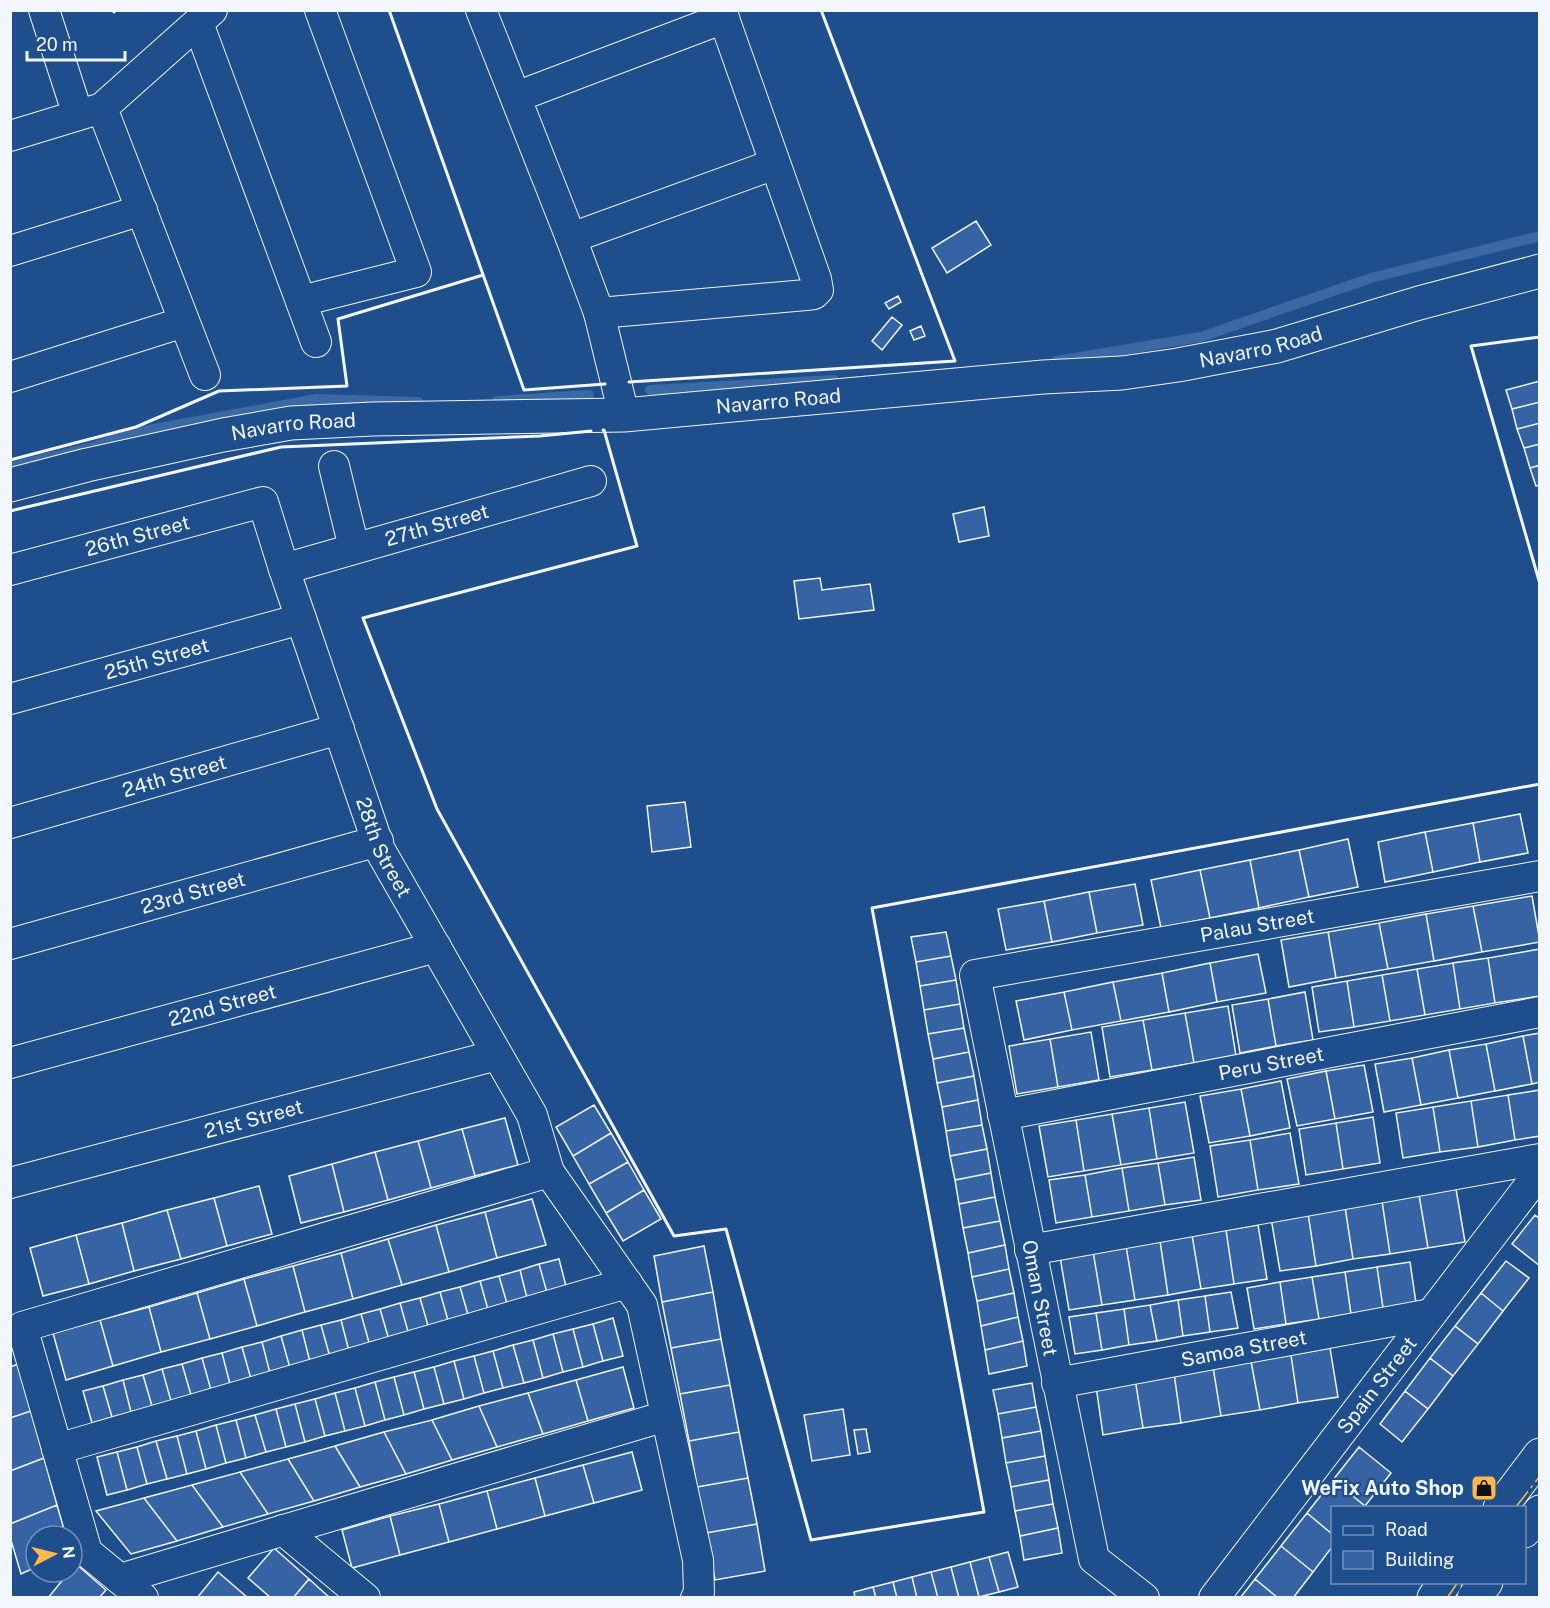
<svg xmlns="http://www.w3.org/2000/svg" width="1550" height="1608" font-family="'Public Sans',sans-serif">
<style>
.lines{fill:none;stroke-linecap:round;stroke-linejoin:round}
.stream{stroke:#3b69a3;stroke-width:10}
.building{fill:#3563a3;stroke:#f2f6ff;stroke-width:1.5}
.street-casing{stroke:#f2f6ff;stroke-width:32}
.secondary-casing{stroke:#f2f6ff;stroke-width:35}
.street{stroke:#1f4e8c;stroke-width:30}
.secondary{stroke:#1f4e8c;stroke-width:33}
.wall{stroke:#f2f6ff;stroke-width:3}
.power{stroke:#ffb74d;stroke-width:1.5;stroke-dasharray:21 4.5 3 4.5;stroke-linecap:butt}
.labels{text-anchor:middle;stroke-width:4.5;stroke-linejoin:round;paint-order:stroke}
.street-label{font-size:20px;fill:#f2f6ff;stroke:#1f4e8c}
.poi-label{font-size:20px;font-weight:bold;fill:#f2f6ff;stroke:#1f4e8c;text-anchor:end}
</style>
<rect width="100%" height="100%" fill="#1f4e8c"/>
<g class="lines">
<path class="stream" d="M1056 361 1201 337 1371 278 1540 236
M650 390 834 380
M497 401 589 395
M10 467 92 447 138 432 316 399 418 402"/>
</g>
<path class="building" d="M976 221 991 245 947 273 932 248Z
M898 296 901 302 889 309 885 303Z
M892 317 902 325 882 350 872 341Z
M921 326 925 336 914 340 910 331Z
M1540 381V402L1512 409 1506 390Z
M1540 402V423L1517 429 1512 409Z
M1540 423V444L1524 448 1517 429Z
M1540 444V465L1530 468 1524 448Z
M1540 465V485L1536 486 1530 468Z
M984 507 989 536 959 542 953 514Z
M820 578 822 590 870 584 874 610 799 619 794 581Z
M685 802 691 847 652 852 647 806Z
M1520 814 1528 853 1480 862 1473 823Z
M1473 823 1480 862 1433 872 1425 832Z
M1425 832 1433 872 1385 882 1378 842Z
M1348 839 1358 887 1309 897 1299 850Z
M1299 850 1309 897 1259 908 1250 860Z
M1250 860 1259 908 1210 918 1200 870Z
M1200 870 1210 918 1161 928 1151 880Z
M1135 884 1143 925 1097 933 1089 892Z
M1089 892 1097 933 1052 942 1044 901Z
M1532 896 1540 942 1482 952 1473 906Z
M1044 901 1052 942 1006 950 998 909Z
M1473 906 1482 952 1434 961 1426 914Z
M1426 914 1434 961 1388 969 1379 923Z
M1379 923 1388 969 1336 978 1328 932Z
M946 932 951 956 916 962 911 937Z
M1328 932 1336 978 1289 987 1281 940Z
M1540 949V996L1495 1003 1488 958Z
M1258 954 1266 993 1217 1002 1210 963Z
M951 956 956 980 920 986 916 962Z
M1488 958 1495 1003 1460 1009 1453 963Z
M1210 963 1217 1002 1169 1012 1162 973Z
M1453 963 1460 1009 1425 1015 1417 969Z
M1417 969 1425 1015 1390 1021 1382 975Z
M1162 973 1169 1012 1121 1021 1113 982Z
M1382 975 1390 1021 1354 1027 1347 981Z
M956 980 960 1004 924 1010 920 986Z
M1347 981 1354 1027 1319 1032 1312 987Z
M1113 982 1121 1021 1072 1030 1064 992Z
M1064 992 1072 1030 1024 1040 1016 1001Z
M1305 992 1313 1040 1276 1046 1268 999Z
M1268 999 1276 1046 1240 1053 1232 1005Z
M960 1004 964 1028 928 1034 924 1010Z
M1228 1006 1236 1056 1194 1063 1185 1013Z
M1185 1013 1194 1063 1152 1070 1143 1020Z
M1143 1020 1152 1070 1110 1077 1102 1027Z
M964 1028 969 1052 933 1059 928 1034Z
M1091 1032 1099 1080 1058 1087 1050 1039Z
M1540 1033V1082L1532 1084 1523 1036Z
M1523 1036 1532 1084 1495 1091 1486 1044Z
M1050 1039 1058 1087 1017 1094 1009 1046Z
M1486 1044 1495 1091 1458 1098 1449 1050Z
M1449 1050 1458 1098 1421 1105 1412 1058Z
M969 1052 974 1076 937 1083 933 1059Z
M1412 1058 1421 1105 1384 1112 1375 1064Z
M1364 1065 1373 1112 1335 1119 1326 1071Z
M1326 1071 1335 1119 1297 1126 1287 1079Z
M974 1076 978 1100 942 1107 937 1083Z
M1281 1081 1290 1128 1250 1136 1241 1089Z
M1241 1089 1250 1136 1209 1143 1200 1096Z
M1540 1090V1136L1515 1140 1508 1095Z
M1508 1095 1515 1140 1478 1147 1471 1101Z
M978 1100 982 1125 946 1131 942 1107Z
M1471 1101 1478 1147 1440 1152 1433 1107Z
M1185 1102 1194 1153 1157 1159 1149 1108Z
M594 1105 611 1133 573 1156 556 1127Z
M1433 1107 1440 1152 1403 1158 1396 1113Z
M1149 1108 1157 1159 1121 1165 1112 1114Z
M1112 1114 1121 1165 1084 1171 1076 1120Z
M1373 1117 1380 1163 1343 1169 1336 1123Z
M505 1118 518 1165 475 1176 462 1129Z
M1076 1120 1084 1171 1048 1177 1039 1126Z
M1336 1123 1343 1169 1306 1175 1299 1129Z
M982 1125 987 1149 950 1156 946 1131Z
M462 1129 475 1176 431 1188 418 1141Z
M611 1133 628 1162 589 1184 573 1156Z
M1290 1133 1299 1184 1258 1190 1250 1140Z
M1250 1140 1258 1190 1218 1197 1210 1146Z
M418 1141 431 1188 388 1200 375 1152Z
M987 1149 991 1173 955 1180 950 1156Z
M375 1152 388 1200 344 1212 332 1164Z
M1194 1157 1201 1200 1165 1205 1158 1163Z
M628 1162 644 1190 606 1213 589 1184Z
M1158 1163 1165 1205 1129 1211 1122 1168Z
M332 1164 344 1212 301 1223 289 1176Z
M1122 1168 1129 1211 1092 1217 1085 1175Z
M991 1173 995 1197 959 1204 955 1180Z
M1085 1175 1092 1217 1056 1223 1049 1180Z
M259 1186 272 1234 227 1246 214 1198Z
M1456 1189 1465 1242 1428 1248 1419 1195Z
M644 1190 661 1219 623 1241 606 1213Z
M1419 1195 1428 1248 1390 1254 1382 1201Z
M995 1197 1000 1221 963 1228 959 1204Z
M214 1198 227 1246 181 1259 167 1210Z
M532 1199 546 1245 497 1258 485 1212Z
M1382 1201 1390 1254 1353 1259 1345 1207Z
M1345 1207 1353 1259 1316 1266 1308 1213Z
M167 1210 181 1259 134 1271 122 1223Z
M485 1212 497 1258 449 1272 436 1225Z
M1308 1213 1316 1266 1280 1271 1271 1218Z
M1535 1215 1540 1219V1266L1512 1244Z
M1000 1221 1005 1245 968 1253 963 1228Z
M122 1223 134 1271 89 1284 76 1235Z
M436 1225 449 1272 402 1285 388 1239Z
M1258 1225 1267 1279 1234 1284 1226 1230Z
M1226 1230 1234 1284 1201 1289 1192 1235Z
M76 1235 89 1284 43 1296 30 1248Z
M1192 1235 1201 1289 1168 1295 1160 1241Z
M388 1239 402 1285 353 1299 341 1253Z
M1160 1241 1168 1295 1135 1300 1126 1246Z
M1005 1245 1009 1269 972 1277 968 1253Z
M704 1246 713 1292 662 1302 654 1256Z
M1126 1246 1135 1300 1102 1305 1093 1251Z
M1093 1251 1102 1305 1069 1310 1060 1257Z
M341 1253 353 1299 305 1312 293 1266Z
M559 1259 567 1290 548 1296 539 1264Z
M1506 1261 1529 1278 1503 1311 1481 1293Z
M1410 1262 1416 1303 1383 1308 1377 1267Z
M539 1264 548 1296 528 1302 520 1270Z
M293 1266 305 1312 257 1326 244 1279Z
M1377 1267 1383 1308 1351 1314 1345 1272Z
M1009 1269 1014 1293 977 1301 972 1277Z
M520 1270 528 1302 508 1307 499 1276Z
M1345 1272 1351 1314 1319 1319 1312 1277Z
M499 1276 508 1307 489 1313 480 1281Z
M1312 1277 1319 1319 1286 1324 1280 1282Z
M244 1279 257 1326 210 1339 197 1293Z
M480 1281 489 1313 469 1318 460 1287Z
M1280 1282 1286 1324 1254 1329 1247 1288Z
M460 1287 469 1318 449 1324 440 1292Z
M440 1292 449 1324 429 1329 420 1298Z
M713 1292 721 1339 671 1348 662 1302Z
M1231 1292 1238 1328 1210 1332 1205 1296Z
M197 1293 210 1339 161 1352 149 1307Z
M1014 1293 1018 1317 981 1326 977 1301Z
M1481 1293 1503 1311 1478 1344 1455 1326Z
M1205 1296 1210 1332 1183 1336 1178 1300Z
M420 1298 429 1329 409 1335 400 1303Z
M1178 1300 1183 1336 1157 1341 1150 1305Z
M400 1303 409 1335 389 1340 380 1309Z
M1150 1305 1157 1341 1129 1345 1124 1309Z
M149 1307 161 1352 113 1366 100 1320Z
M380 1309 389 1340 370 1346 361 1314Z
M1124 1309 1129 1345 1102 1350 1096 1313Z
M1096 1313 1102 1350 1075 1354 1069 1317Z
M361 1314 370 1346 349 1351 341 1320Z
M1018 1317 1023 1341 985 1350 981 1326Z
M613 1318 623 1356 603 1361 593 1324Z
M100 1320 113 1366 66 1380 53 1333Z
M341 1320 349 1351 330 1357 321 1325Z
M593 1324 603 1361 583 1367 573 1329Z
M321 1325 330 1357 310 1362 302 1330Z
M1455 1326 1478 1344 1453 1376 1430 1358Z
M573 1329 583 1367 563 1372 553 1334Z
M302 1330 310 1362 290 1368 281 1336Z
M553 1334 563 1372 543 1378 533 1340Z
M281 1336 290 1368 270 1373 262 1342Z
M721 1339 730 1385 680 1394 671 1348Z
M533 1340 543 1378 524 1383 513 1345Z
M1023 1341 1027 1366 989 1374 985 1350Z
M262 1342 270 1373 251 1379 242 1347Z
M513 1345 524 1383 503 1388 493 1351Z
M242 1347 251 1379 230 1384 222 1353Z
M1330 1348 1338 1397 1298 1403 1291 1355Z
M493 1351 503 1388 484 1393 474 1356Z
M222 1353 230 1384 211 1390 202 1358Z
M1291 1355 1298 1403 1260 1410 1251 1361Z
M474 1356 484 1393 464 1399 454 1361Z
M202 1358 211 1390 191 1395 182 1364Z
M1430 1358 1453 1376 1428 1409 1405 1391Z
M454 1361 464 1399 444 1404 434 1367Z
M1251 1361 1260 1410 1221 1416 1213 1367Z
M18 1364 31 1411 10 1418V1367Z
M182 1364 191 1395 171 1401 162 1369Z
M434 1367 444 1404 424 1409 414 1372Z
M623 1367 634 1408 588 1421 576 1380Z
M1213 1367 1221 1416 1181 1423 1174 1373Z
M162 1369 171 1401 152 1406 143 1375Z
M414 1372 424 1409 404 1415 394 1377Z
M1174 1373 1181 1423 1143 1428 1135 1379Z
M143 1375 152 1406 131 1412 123 1380Z
M394 1377 404 1415 385 1420 375 1382Z
M1135 1379 1143 1428 1103 1435 1096 1386Z
M123 1380 131 1412 112 1417 103 1386Z
M576 1380 588 1421 543 1434 528 1393Z
M375 1382 385 1420 365 1426 355 1388Z
M1032 1383 1036 1407 998 1414 993 1390Z
M730 1385 739 1432 689 1441 680 1394Z
M103 1386 112 1417 92 1423 83 1391Z
M355 1388 365 1426 345 1431 335 1393Z
M1405 1391 1428 1409 1402 1442 1380 1424Z
M335 1393 345 1431 325 1436 315 1399Z
M528 1393 543 1434 497 1447 479 1406Z
M315 1399 325 1436 305 1442 295 1404Z
M295 1404 305 1442 286 1447 276 1409Z
M479 1406 497 1447 452 1460 432 1420Z
M1036 1407 1041 1431 1002 1438 998 1414Z
M276 1409 286 1447 266 1452 255 1415Z
M843 1409 850 1455 812 1461 804 1415Z
M31 1411 44 1458 10 1471V1418Z
M255 1415 266 1452 246 1458 236 1420Z
M236 1420 246 1458 226 1463 216 1425Z
M432 1420 452 1460 406 1474 384 1432Z
M216 1425 226 1463 206 1469 196 1431Z
M866 1429 870 1452 858 1454 854 1430Z
M196 1431 206 1469 187 1474 177 1436Z
M1041 1431 1045 1456 1006 1463 1002 1438Z
M384 1432 406 1474 360 1487 335 1446Z
M739 1432 748 1478 697 1487 689 1441Z
M177 1436 187 1474 167 1479 156 1441Z
M156 1441 167 1479 147 1484 137 1447Z
M335 1446 360 1487 314 1501 288 1459Z
M137 1447 147 1484 127 1490 117 1452Z
M1359 1447 1391 1473 1365 1506 1333 1480Z
M117 1452 127 1490 107 1495 97 1457Z
M632 1452 642 1490 594 1503 583 1465Z
M1045 1456 1049 1480 1011 1487 1006 1463Z
M44 1458 57 1505 10 1524V1471Z
M288 1459 314 1501 268 1514 240 1472Z
M583 1465 594 1503 545 1516 535 1478Z
M240 1472 268 1514 223 1527 192 1485Z
M535 1478 545 1516 497 1529 487 1491Z
M748 1478 757 1524 706 1533 697 1487Z
M1049 1480 1053 1504 1015 1511 1011 1487Z
M1333 1480 1365 1506 1364 1508H1332V1534L1307 1513Z
M192 1485 223 1527 177 1541 144 1498Z
M487 1491 497 1529 449 1542 439 1504Z
M144 1498 177 1541 131 1554 96 1511Z
M439 1504 449 1542 400 1555 390 1516Z
M1053 1504 1058 1528 1020 1536 1015 1511Z
M57 1505 66 1536H36V1567L21 1574 10 1537V1524Z
M1307 1513 1332 1534V1547L1313 1572 1281 1546Z
M390 1516 400 1555 352 1568 342 1530Z
M757 1524 765 1571 715 1580 706 1533Z
M1058 1528 1062 1553 1024 1560 1020 1536Z
M1281 1546 1313 1572 1293 1598H1278L1255 1579Z
M274 1548 309 1579 293 1598H271L248 1578Z
M1008 1552 1018 1587 999 1592 989 1557Z
M989 1557 999 1592 979 1597 970 1562Z
M970 1562 979 1597 959 1598 951 1567Z
M76 1564 106 1590 99 1598H48L69 1572H72Z
M951 1567 959 1598H938L931 1572Z
M218 1572 248 1598H197Z
M931 1572 938 1598H917L912 1577Z
M912 1577 917 1598H897L893 1582Z
M309 1579 330 1598H293Z
M1255 1579 1278 1598H1240Z
M893 1582 897 1598H876L873 1587Z
M873 1587 876 1598H855L854 1592Z"/>
<g class="lines">
<g class="street-casing">
<g id="street">
<path d="M44 10 78 115"/>
<path d="M481 10 571 238 599 313 624 415"/>
<path d="M198 23 316 342"/>
<path d="M516 97 724 18"/>
<path d="M102 108 205 375"/>
<path d="M10 136 102 108 212 10"/>
<path d="M571 238 775 164"/>
<path d="M10 251 142 210"/>
<path d="M301 301 416 272 320 10"/>
<path d="M599 313 806 295 814 294 818 290 816 279 721 10"/>
<path d="M10 377 184 322"/>
<path d="M334 466 354 548"/>
<path id="s1" d="M284 569 591 481"/>
<path id="s2" d="M10 570 263 502 284 569 380 850 532 1115 549 1172 642 1305 698 1560 699 1593 696 1598"/>
<path id="s3" d="M10 699 301 619"/>
<path id="s4" d="M10 823 339 729"/>
<path id="s5" d="M10 944 378 841"/>
<path id="s6" d="M10 1063 436 947"/>
<path id="s7" d="M1003 1115 1540 1012"/>
<path id="s8" d="M10 1183 497 1055"/>
<path d="M1030 1250 1540 1159"/>
<path id="s9" d="M1057 1383 1431 1314"/>
<path d="M57 1449 627 1283"/>
<path d="M283 1530 365 1598"/>
<path d="M120 1579 666 1416"/>
<path d="M143 1598 87 1552 22 1327 549 1172"/>
<path id="s10" d="M1144 1598 1094 1559 975 975 1540 876"/>
<path id="s11" d="M1214 1598 1540 1172"/>
</g>
</g>
<g class="secondary-casing">
<g id="secondary">
<path id="s12" d="M10 485 87 465 223 435 291 423 373 419 624 415 1043 377 1122 373 1178 365 1277 346 1419 303 1540 271"/>
<path d="M1500 1508 1540 1455"/>
<path d="M1524 1531 1540 1512"/>
<path d="M1434 1598 1445 1582"/>
<path d="M1474 1598 1486 1582"/>
</g>
</g>
<use href="#street" class="street"/>
<use href="#secondary" class="secondary"/>
<path class="wall" d="M114 10V12L116 10
M389 10 524 390 605 384
M1540 337 1471 346 1540 584
M629 382 955 361 821 10
M603 430H604L637 546 363 618 437 809 674 1236 726 1229 811 1540 984 1512 872 908 1540 784
M10 460 136 427 219 391 347 386 338 319 483 275
M10 511 281 447 540 436 591 431"/>
<path class="power" d="M1515 1508 1540 1476
M1447 1598 1458 1582"/>
</g>
<defs>
<g id="shop-square" transform="scale(1.35)"><rect x="-9" y="-9" width="18" height="18" rx="4" fill="#ffb74d" stroke="#1f4e8c"/><path d="M-5-2.5h2.3a2.7 3.5 0 0 1 5.4 0H5L5.5 6h-11ZM-1.5-2.5h3a1.5 2.3 0 0 0-3 0Z" fill="#111"/></g>
</defs>
<g fill-rule="evenodd">
<use href="#shop-square" x="1484" y="1488"/>
</g>
<g class="labels">
<g class="street-label">
<text dy="7" stroke="none"><textPath href="#s12" startOffset="1262">Navarro Road</textPath></text>
<text dy="7" stroke="none"><textPath href="#s12" startOffset="776">Navarro Road</textPath></text>
<text dy="7" stroke="none"><textPath href="#s12" startOffset="290">Navarro Road</textPath></text>
<text dy="7" stroke="none"><textPath href="#s1" startOffset="159">27th Street</textPath></text>
<text dy="7" stroke="none"><textPath href="#s2" startOffset="132">26th Street</textPath></text>
<text dy="7" stroke="none"><textPath href="#s3" startOffset="152">25th Street</textPath></text>
<text dy="7" stroke="none"><textPath href="#s4" startOffset="171">24th Street</textPath></text>
<text dy="7" stroke="none"><textPath href="#s2" startOffset="628">28th Street</textPath></text>
<text dy="7" stroke="none"><textPath href="#s5" startOffset="190">23rd Street</textPath></text>
<text dy="7" stroke="none"><textPath href="#s10" startOffset="946">Palau Street</textPath></text>
<text dy="7" stroke="none"><textPath href="#s6" startOffset="220">22nd Street</textPath></text>
<text dy="7" stroke="none"><textPath href="#s7" startOffset="273">Peru Street</textPath></text>
<text dy="7" stroke="none"><textPath href="#s8" startOffset="252">21st Street</textPath></text>
<text transform="translate(1040 1298) rotate(79)" y="7">Oman Street</text>
<text dy="7" stroke="none"><textPath href="#s9" startOffset="190">Samoa Street</textPath></text>
<text dy="7" stroke="none"><textPath href="#s11" startOffset="268">Spain Street</textPath></text>
</g>
<g class="poi-label">
<text x="1464" y="1495">WeFix Auto Shop</text>
</g>
</g>
<rect width="1550" height="1608" fill="none" stroke="#f2f6ff" stroke-width="24"/>
<rect x="1331" y="1506" width="195" height="78" fill="#1f4e8c" stroke="#7391ba" stroke-width="1.5"/>
<rect x="1343" y="1526" width="30" height="9" fill="#1f4e8c" stroke="#7391ba" stroke-width="1.5"/>
<text x="1385" y="1536" font-size="18" fill="#f2f6ff">Road</text>
<rect x="1343" y="1551" width="30" height="18" fill="#3563a3" stroke="#7391ba" stroke-width="1.5"/>
<text x="1385" y="1566" font-size="18" fill="#f2f6ff">Building</text>
<g transform="translate(54 1554) rotate(83)"><circle r="28" fill="#1f4e8c" stroke="#7391ba" stroke-width="1.5"/>
<path d="M0-4.5L10 22L0 15L-10 22Z" fill="#ffb74d"/>
<text y="-9" font-size="16" font-weight="bold" text-anchor="middle" fill="#f2f6ff">N</text>
</g>
<path d="M27 51v9h98v-9" fill="none" stroke="#f2f6ff" stroke-width="3"/>
<text x="36" y="51" font-size="18" fill="#f2f6ff" stroke="#1f4e8c" stroke-width="4.5" paint-order="stroke">20 m</text>
</svg>
